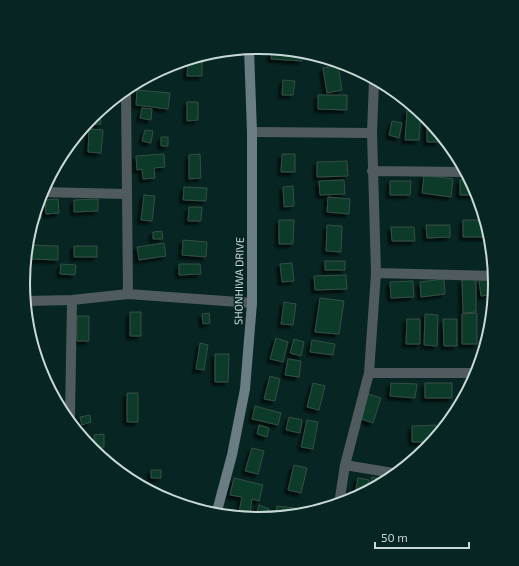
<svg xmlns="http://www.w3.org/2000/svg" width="519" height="566" font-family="'Exo 2',sans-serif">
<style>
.building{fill:#0b3b29;stroke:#364e43;filter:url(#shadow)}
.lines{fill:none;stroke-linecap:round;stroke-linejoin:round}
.street{stroke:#4f5b5e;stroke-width:10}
.secondary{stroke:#697d82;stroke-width:10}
.labels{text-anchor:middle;stroke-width:3;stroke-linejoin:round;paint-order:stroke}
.street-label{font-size:11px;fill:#c8d9d7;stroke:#072523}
.rim{fill:none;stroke:#c8d9d7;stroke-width:2}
</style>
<defs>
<filter id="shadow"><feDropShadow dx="-3.5" dy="3.5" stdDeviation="1" flood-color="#0009"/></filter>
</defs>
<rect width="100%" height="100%" fill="#072523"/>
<path class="building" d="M272 49 302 55V61L271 59Z
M202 58V76H187L188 61Z
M338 65 342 90 327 93 323 68Z
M283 80 295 81 293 95H282Z
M137 90 170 93 168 109 136 105Z
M318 95H347V110L318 109Z
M187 102H198V120L187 121Z
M142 108 152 109 151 120 140 118Z
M407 111 421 112 419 140H405Z
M98 112H100L101 124 89 125 92 116Z
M427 117 439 134V142H427Z
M392 121 402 123 399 138 389 135Z
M89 129 103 130 101 153 88 152Z
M145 130 153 131 151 143 142 141Z
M161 137H168V146H161Z
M164 154 165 167 154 168 155 178 143 179 142 169 137 170 136 156Z
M200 154 201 178 189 179V155Z
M282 154H295V172H281Z
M347 161 348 176 317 177V162Z
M424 175 453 179 451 197 422 193Z
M344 180 345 194 320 195 319 181Z
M460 180H469L478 195H460Z
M390 181H411L410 195H390Z
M293 186 294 206 284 207 283 187Z
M184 187 207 188 206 201 183 200Z
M41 195V219L36 220Z
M144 195 155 196 152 221 141 220Z
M328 197 350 199 349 214 327 212Z
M58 199 59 213 46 214 45 200Z
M98 199V211L74 212V200Z
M189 207H202L201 221H188Z
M279 220H294L293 244H279Z
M463 220H484L487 237H463Z
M327 225 342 226 341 252 326 251Z
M426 225H450V237L427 238Z
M391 227H414L415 241H392Z
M162 231 163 239H153V232Z
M183 240 207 242 206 257 182 255Z
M164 243 166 256 139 260 137 247Z
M32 245 58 246V260L31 259Z
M74 246H97V257H74Z
M325 261H345V270H325Z
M292 263 294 281 282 282 280 264Z
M61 264 76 265 75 275 60 274Z
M179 264H200L201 274 179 275Z
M346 275 347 289 315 290 314 276Z
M444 279 445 294 421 297 420 282Z
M476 279V312L463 313 462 280Z
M487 280 489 295 481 296 479 281Z
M413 281 414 297 391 298 390 282Z
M320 298 344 301 339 334 315 332Z
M284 302 296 304 293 325 281 324Z
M130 312H141V336H130Z
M209 313 210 323 203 324 202 314Z
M477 313V344H462V314Z
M425 314 438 315 437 346 424 345Z
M77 316H89V341H77Z
M407 319H420V344H406Z
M443 319H457V346H444Z
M276 338 288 342 283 362 270 359Z
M294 339 304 342 301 356 290 353Z
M312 340 335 344 333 355 310 352Z
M200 343 208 345 204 370 196 369Z
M215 354H229L228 382H215Z
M288 359 301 361 299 377 285 375Z
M270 376 280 379 275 401 264 399Z
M465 382H472L464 395Z
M313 383 325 386 319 410 307 407Z
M391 383 417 384 415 398 390 396Z
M425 383H452V398H425Z
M127 393H138V422H127Z
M368 394 381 398 373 423 361 419Z
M255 406 281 413 278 425 252 419Z
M90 415 91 422 82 425 80 417Z
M289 417 302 420 300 433 286 430Z
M307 420 318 422 313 449 301 447Z
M259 425 269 428 267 437 257 434Z
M436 425V436L432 442H412V426Z
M104 434V447L95 448 94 435Z
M252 448 264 451 258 474 245 471Z
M294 465 307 468 301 493 288 490Z
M151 470H161V478H151Z
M372 477 383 479 370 488Z
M234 478 263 485 259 501 252 499 250 514 239 512 242 497 230 495Z
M358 478 369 480 367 490 360 495 355 494Z
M259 505 269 509 265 518 255 519Z
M277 506 304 509 303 511 275 516Z"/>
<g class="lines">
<path class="street" d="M126 93 128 294
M252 132 372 133
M372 171 464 172
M41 192 126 194
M376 273 495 276
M27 301 72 300 128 294 252 303
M369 373H478
M70 416 72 300
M345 465 393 473
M339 504 345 465 369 373 376 273 372 133 374 80"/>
<path class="secondary" d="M217 511 232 455 245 389 252 303V132L249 49"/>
</g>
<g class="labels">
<g class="street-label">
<text transform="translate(239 281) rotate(-89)" y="4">SHONHIWA DRIVE</text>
</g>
</g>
<path d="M0 0H519V566H0ZM30 283a229 229 0 1 1 458 0a229 229 0 1 1-458 0Z" fill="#072523" fill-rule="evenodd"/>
<path class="rim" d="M30 283a229 229 0 1 1 458 0a229 229 0 1 1-458 0Z"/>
<path d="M375 542v6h94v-6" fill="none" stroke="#c8d9d7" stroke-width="2"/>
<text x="381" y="542" font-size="12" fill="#c8d9d7" stroke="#072523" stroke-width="3" paint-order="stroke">50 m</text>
</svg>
